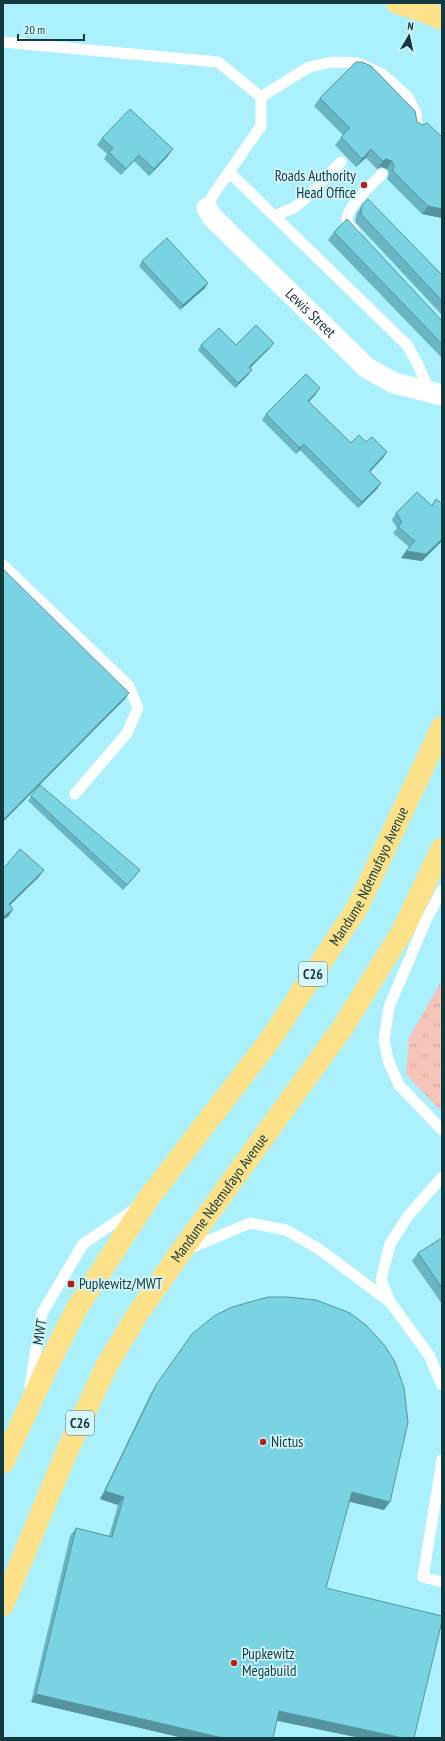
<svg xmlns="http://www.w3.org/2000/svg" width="445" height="1741" font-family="'PT Sans Narrow',sans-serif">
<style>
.grass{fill:url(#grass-tufts)}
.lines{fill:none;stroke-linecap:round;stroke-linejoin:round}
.service{stroke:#fff;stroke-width:11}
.minor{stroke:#fff;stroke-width:21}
.primary{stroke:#fde289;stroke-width:22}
.wall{fill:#69b5c3}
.shaded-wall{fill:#55949f}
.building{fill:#7ad3e3;stroke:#55949f}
.poi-dot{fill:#b12315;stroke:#d5f7fd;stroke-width:1.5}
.labels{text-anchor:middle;stroke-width:3.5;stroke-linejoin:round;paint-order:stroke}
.shield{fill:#d5f7fd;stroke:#4d7279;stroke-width:1}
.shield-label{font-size:14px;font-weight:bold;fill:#133940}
.poi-label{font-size:15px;fill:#133940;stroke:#d5f7fd;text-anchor:start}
.street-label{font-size:15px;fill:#133940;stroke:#d5f7fd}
</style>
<defs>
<pattern id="grass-tufts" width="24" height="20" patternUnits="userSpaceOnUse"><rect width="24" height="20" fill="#f7c4ba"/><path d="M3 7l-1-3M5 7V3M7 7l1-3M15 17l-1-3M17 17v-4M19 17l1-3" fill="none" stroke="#d3a9a1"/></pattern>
</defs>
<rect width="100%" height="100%" fill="#abf0fd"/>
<path class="grass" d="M442 980V1112L406 1074 409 1038Z"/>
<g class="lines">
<path class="service" d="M3 42 218 62 261 97V126L229 172 407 345 418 365 431 394
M261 97 309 67 332 62 358 63 382 74 407 96 416 113 417 126
M207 208 213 195 229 172
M275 216 295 207 308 196 341 162
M354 230C350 227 348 224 347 219 347 207 373 183 382 174
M3 565 129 686 138 708 127 733 75 794
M442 890 426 920 389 1007 384 1040 388 1060 399 1085 442 1130
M186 1250 250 1223 286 1230 319 1249 390 1302 429 1355 442 1385
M390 1302 381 1280 390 1244 408 1216 442 1177
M30 1386 42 1313 83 1244 135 1209
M442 1460 423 1577 442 1582"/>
<path class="minor" id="s1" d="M207 208 212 217 367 368 394 383 442 395"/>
<g class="primary">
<path d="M397 3 426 12 442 19"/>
<path id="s2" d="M3 1463 50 1361 77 1308 148 1199 270 1040 357 908 442 727"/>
<path id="s3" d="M3 1605 67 1451 106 1367 137 1315 180 1253 343 1027 403 930 442 848"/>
</g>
</g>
<path class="wall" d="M320 98 417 122 442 137V218L422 214 387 179 389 173 387 169 381 167 377 169 366 158 356 167 335 145 343 135 314 106Z
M102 138 168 156 149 176 134 161 121 175 104 159 107 154 97 145Z
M362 205 442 275V315L355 222 357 213Z
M334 232 442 321V358L328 240Z
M142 261 208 283 205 288 180 310 139 266Z
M201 345 270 348 250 368 252 370 248 375 235 388 198 350Z
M316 394 309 402 351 443 366 442 387 452 383 458 370 472 381 483 377 489 358 508 300 450 296 454 262 420 266 414Z
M436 499 442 504V541L422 561 401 558 409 547 393 533 397 528 392 520 396 513 431 506Z
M31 796 140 870 137 874 123 890 28 801Z
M442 1238V1304L412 1261 418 1253Z
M192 1334 384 1510 349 1501 277 1720 273 1738H183L31 1702 70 1536 76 1528 109 1536 118 1505 100 1499 151 1393Z"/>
<path class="shaded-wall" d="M173 149 168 156 149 176 154 169Z
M371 149 366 158 356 167 362 159Z
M386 159 392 161 387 169 381 167 377 169 383 161Z
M428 206 442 209V218L422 214Z
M208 283 205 288 180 310 183 305Z
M274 343 270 348 246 372 249 367Z
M252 370 248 375 235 388 238 383Z
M320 388 316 394 304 407 308 401Z
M304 444 300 450 296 454 300 448Z
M387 452 383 458 365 477 369 471Z
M381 483 377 489 358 508 362 502Z
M442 539V541L422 561 401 558 406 551Z
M129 693 125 699 3 822V820Z
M44 870 39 877 4 911 9 904Z
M13 909 9 916 3 920V917Z
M105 1491 124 1497 118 1505 100 1499Z
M352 1492 390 1502 384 1510 346 1501Z
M36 1694 223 1738H183L31 1702Z
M279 1711 403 1738H360L273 1720Z"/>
<path class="building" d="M356 62H362L371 66 415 111 417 122 423 125 427 123 442 137V209L428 206 393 171 394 164 392 161 386 159 383 161 371 149 362 159 341 137 350 128 320 98Z
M130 109 173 149 154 169 139 155 126 169 109 152 113 148 102 138Z
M368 199 442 275V301L361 214 362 205Z
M347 219 442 321V344L334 232Z
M167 238 208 283 183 305 142 261Z
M256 325 274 343 249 367 252 370 238 383 201 345 219 328 236 345Z
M306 374 320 388 308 401 351 443 359 435 366 442 372 437 387 452 369 471 381 483 362 502 304 444 300 448 266 414Z
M417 492 432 506 436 499 442 504V539L426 554 406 551 415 541 398 527 402 522 396 513Z
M3 569 129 693 3 820Z
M40 785 140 870 127 885 31 796Z
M20 849 44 870 9 904 13 909 3 917V869Z
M442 1238V1288L418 1253Z
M268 1297H287L316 1300 350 1313 367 1326 385 1346 395 1362 404 1388 408 1422 390 1502 352 1492 326 1588 442 1616V1621L414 1738H403L279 1711 273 1738H223L36 1694 76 1528 112 1537 124 1497 105 1491 156 1385 192 1334 214 1316 232 1307Z"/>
<g class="poi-dot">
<circle cx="364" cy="185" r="4"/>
<rect x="67" y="1280" width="8" height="8" rx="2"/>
<circle cx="263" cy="1442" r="4"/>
<circle cx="234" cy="1663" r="4"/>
</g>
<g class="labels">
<g class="shield">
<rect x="299" y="962" width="28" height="24" rx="3"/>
<rect x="66" y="1411" width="28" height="24" rx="3"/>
</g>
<g class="shield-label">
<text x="313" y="979">C26</text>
<text x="80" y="1428">C26</text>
</g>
<g class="poi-label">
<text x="356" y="181" text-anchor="end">Roads Authority<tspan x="356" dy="17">Head Office</tspan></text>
<text x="79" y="1289">Pupkewitz/MWT</text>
<text x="271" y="1447">Nictus</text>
<text x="242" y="1659">Pupkewitz<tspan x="242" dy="17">Megabuild</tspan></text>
</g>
<g class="street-label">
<text dy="5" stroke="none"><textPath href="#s1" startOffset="148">Lewis Street</textPath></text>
<text dy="5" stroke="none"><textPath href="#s2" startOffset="694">Mandume Ndemufayo Avenue</textPath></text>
<text dy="5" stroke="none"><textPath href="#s3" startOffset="463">Mandume Ndemufayo Avenue</textPath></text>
<text transform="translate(40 1332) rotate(-80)" y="5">MWT</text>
</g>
</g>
<rect width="445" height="1741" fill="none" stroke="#133940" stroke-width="8"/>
<g transform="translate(409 36) rotate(9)" stroke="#d5f7fd" stroke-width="3" paint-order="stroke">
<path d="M0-3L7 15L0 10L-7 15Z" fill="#133940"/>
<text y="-6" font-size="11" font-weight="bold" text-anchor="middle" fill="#133940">N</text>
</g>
<path d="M18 34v6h66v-6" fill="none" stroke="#133940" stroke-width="2"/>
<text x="24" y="34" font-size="12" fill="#133940" stroke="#d5f7fd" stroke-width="3" paint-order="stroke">20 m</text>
</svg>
